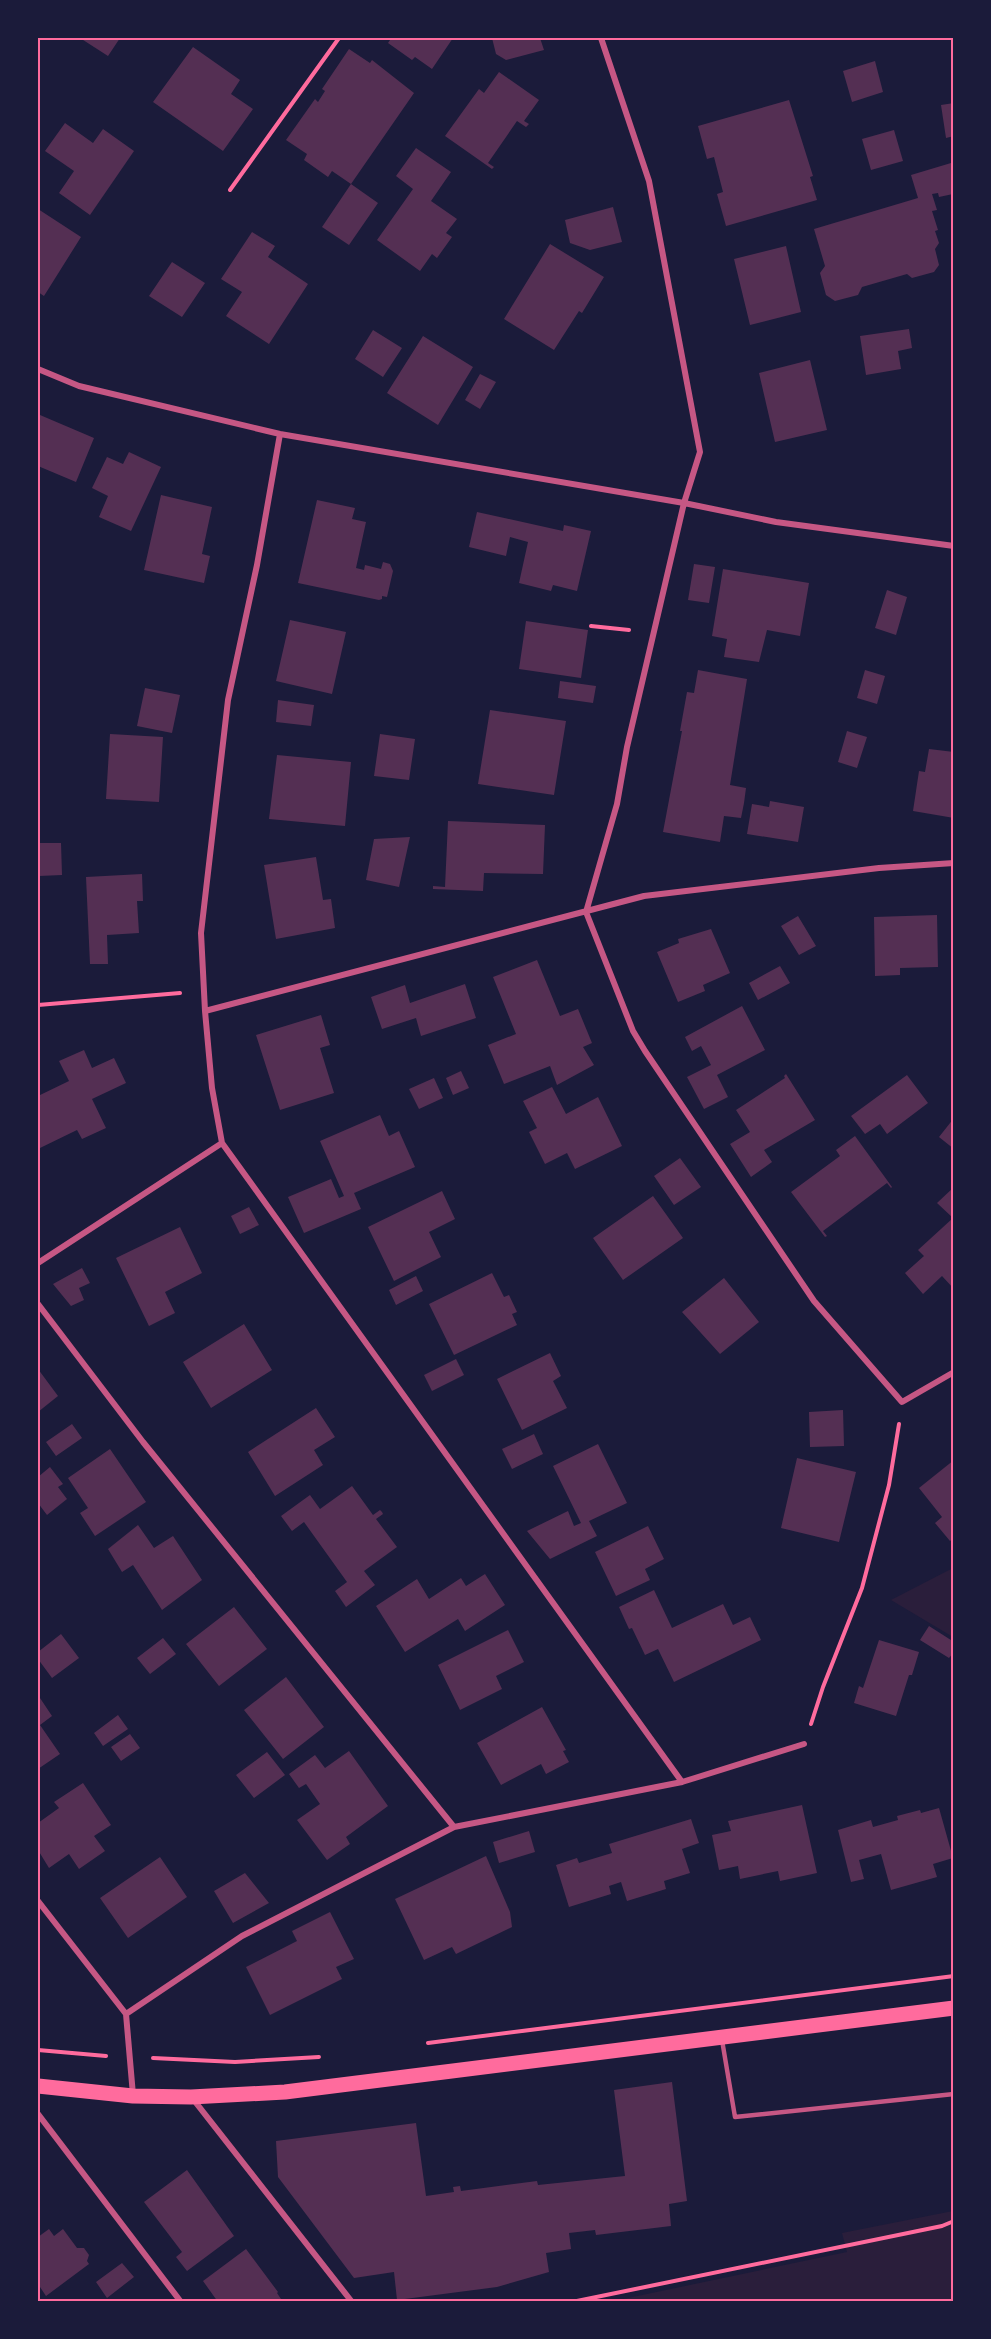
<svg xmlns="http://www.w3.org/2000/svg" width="991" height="2339" font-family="'Noto Sans',sans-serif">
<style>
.green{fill:#2a1e3b}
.building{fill:#542f53}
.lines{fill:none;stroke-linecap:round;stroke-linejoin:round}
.path{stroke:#ff6b9d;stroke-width:4}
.service{stroke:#c65784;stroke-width:4.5}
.minor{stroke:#c65784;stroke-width:6}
.primary{stroke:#ff6b9d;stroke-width:15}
.neatline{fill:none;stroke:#ff6b9d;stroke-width:2}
</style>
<rect width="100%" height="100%" fill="#1b1b3a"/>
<path class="green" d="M953 1568V1637L891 1600Z
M953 2211V2301L609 2302 847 2252 842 2233Z"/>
<path class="building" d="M80 38H120L108 56Z
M386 38H453L432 69 415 57 412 60 388 43 390 40Z
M492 38H540L544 50 506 60 496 54Z
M193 47 240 80 231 94 253 109 223 151 153 102Z
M349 49 370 63 372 60 414 93 351 184 332 171 328 177 304 160 307 154 286 140 315 99 318 102 325 91 322 89Z
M875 61 883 92 852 102 843 71Z
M499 72 539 100 524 121 529 124 526 127 517 121 488 163 494 167 492 169 445 136 479 89 484 93Z
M789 100 813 176 810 177 817 200 726 226 717 194 723 192 714 157 707 159 698 126Z
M954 103V136L946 138 941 105Z
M65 123 93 143 103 129 134 151 90 215 59 193 74 171 45 151Z
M894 130 903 161 871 170 862 139Z
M416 148 451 172 431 201 457 219 446 233 452 237 437 258 432 254 420 271 377 240 413 189 396 176Z
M951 163 953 194 939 197 938 193 932 194 937 210 932 211 938 230 935 231 939 243 935 249 939 265 934 272 912 278 907 274 862 287 858 295 835 301 826 295 820 273 825 266 814 229 918 198 911 175Z
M351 184 378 203 349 245 322 227Z
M613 207 622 242 590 250 570 243 565 220Z
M38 209 81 237 44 296 38 292Z
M252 232 275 246 268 257 308 284 269 344 226 316 242 292 221 279Z
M550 244 604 277 582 313 579 311 554 350 504 319Z
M786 246 801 312 750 325 734 259Z
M172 262 205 283 182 317 149 296Z
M909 329 912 348 898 351 901 369 866 375 860 336Z
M373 330 402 348 383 377 355 359Z
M423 336 473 367 438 425 387 393Z
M810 360 827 430 775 442 759 373Z
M480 374 496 382 480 409 465 400Z
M40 415 94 438 76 482 38 466V422Z
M129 452 161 467 131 531 99 517 108 496 92 488 107 457 123 464Z
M161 495 212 507 202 554 210 556 204 583 144 570Z
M317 500 355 508 352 519 366 522 356 568 364 570 365 565 381 569 383 562 390 564 393 571 387 597 382 596V599L379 600 298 583Z
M477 512 563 531 564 525 591 531 577 591 553 585 551 591 519 583 528 542 510 537 506 556 469 547Z
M694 564 715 567 709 603 688 600Z
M723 569 809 583 800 636 767 630 759 662 724 657 727 639 712 636Z
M887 590 907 597 896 635 875 628Z
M290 620 346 632 332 694 276 681Z
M526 621 588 630 581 678 519 669Z
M698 670 747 679 730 785 746 788 744 803 741 818 724 816 720 842 663 832 682 731H680L687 692 694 693Z
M865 670 885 676 877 704 857 698Z
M560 681 596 686 593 703 558 698Z
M145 688 180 695 172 733 137 726Z
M278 700 314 705 311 726 276 722Z
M490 710 566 721 554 795 478 784Z
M847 731 867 737 857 768 838 762Z
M110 734 163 737 159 802 106 799Z
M380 734 415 739 409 780 374 776Z
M929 749 954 752V818L913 811 919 771 925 772Z
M277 755 351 762 345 826 269 819Z
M770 801 804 807 798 842 747 834 752 804 769 807Z
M448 821 545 825 543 874 484 873 483 891 433 889V886L445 887Z
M410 837 399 887 366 880 374 839Z
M39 843H61L62 875 39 876Z
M316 857 323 900 331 899 335 928 276 939 264 865Z
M142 874 143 901H137L139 933 107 935 108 964H90L86 877Z
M937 915 938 967 900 968V975L875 976 874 917Z
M798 916 816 946 799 955 781 926Z
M711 929 730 973 703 985 705 991 678 1002 657 952 679 943 678 939Z
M537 960 560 1016 578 1009 592 1043 583 1047 594 1065 557 1085 550 1066 504 1084 488 1045 516 1034 493 977Z
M780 966 790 983 758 1000 749 983Z
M465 984 476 1018 421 1036 416 1018 382 1029 371 997 405 985 410 1003Z
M742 1006 765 1050 717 1075 728 1097 704 1109 687 1077 711 1065 701 1046 692 1051 685 1037Z
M321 1015 330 1045 320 1048 334 1093 280 1110 256 1035Z
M84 1050 92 1068 114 1058 126 1083 92 1099 106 1128 82 1139 77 1130 40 1148 38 1142V1096L69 1081 59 1061Z
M461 1071 469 1088 453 1095 446 1078Z
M786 1074 815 1120 764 1150 772 1162 751 1177 730 1144 750 1132 736 1110 785 1078 784 1076Z
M907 1075 928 1103 887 1134 880 1124 865 1134 851 1116Z
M434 1078 443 1098 419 1109 409 1089Z
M552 1087 566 1114 598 1097 622 1146 575 1169 567 1153 545 1164 529 1132 537 1128 523 1101Z
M380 1115 389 1136 399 1131 415 1167 354 1193 361 1209 304 1233 288 1197 331 1179 339 1198 344 1196 320 1141Z
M954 1118V1149L939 1137Z
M855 1136 892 1187 891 1188 887 1183 823 1231 827 1236 825 1237 791 1192 840 1156 836 1150Z
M680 1158 701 1187 674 1205 654 1176Z
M954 1187V1289L942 1276 923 1294 905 1273 924 1256 918 1250 953 1218 937 1203Z
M442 1191 455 1219 429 1232 441 1257 394 1281 368 1227Z
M653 1196 683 1238 623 1280 593 1238Z
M249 1207 259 1225 240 1234 231 1216Z
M180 1227 202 1273 165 1292 175 1313 149 1326 116 1258Z
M82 1268 90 1283 79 1288 84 1300 71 1306 53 1284Z
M492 1273 504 1297 509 1295 517 1312 512 1314 517 1325 454 1355 429 1304Z
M416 1276 423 1291 396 1305 389 1290Z
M724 1278 759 1322 720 1354 682 1312Z
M244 1324 272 1370 211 1408 183 1362Z
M550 1353 561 1376 553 1381 567 1408 522 1430 497 1379Z
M456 1359 464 1375 432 1391 424 1375Z
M38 1369 58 1396 38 1412Z
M316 1408 335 1437 314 1450 323 1465 275 1496 248 1452Z
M843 1410 844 1446 810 1447 809 1412Z
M72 1424 82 1438 56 1456 46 1442Z
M534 1434 543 1454 512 1469 502 1449Z
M598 1444 627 1503 589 1521 597 1536 550 1559 527 1531 568 1511 574 1526 581 1523 553 1466Z
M110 1449 146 1502 95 1536 80 1513 88 1508 68 1478Z
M797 1458 856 1472 839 1542 781 1528Z
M954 1460V1538L950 1541 935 1523 942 1517 919 1488Z
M50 1467 63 1484 58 1487 67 1499 47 1515 38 1503V1477Z
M352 1486 373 1515 380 1510 382 1512 383 1514 376 1519 397 1547 364 1571 375 1585 346 1607 335 1591 347 1582 304 1522 292 1531 281 1516 310 1495 320 1509Z
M138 1525 154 1548 173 1536 202 1580 162 1610 133 1565 122 1572 108 1549Z
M648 1526 664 1559 645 1569 650 1580 616 1596 595 1552Z
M485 1574 505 1605 465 1631 458 1619 405 1652 376 1606 417 1579 429 1599 461 1578 466 1586Z
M654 1590 672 1628 723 1604 733 1625 750 1617 761 1640 674 1682 658 1649 645 1655 632 1628 629 1629 619 1607Z
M234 1607 267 1649 219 1686 186 1644Z
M929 1626 954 1642V1652L949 1658 920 1640Z
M508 1630 524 1662 496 1676 502 1689 460 1710 438 1665Z
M61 1634 79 1658 52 1678 38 1659V1652Z
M163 1638 176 1654 150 1674 137 1658Z
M879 1640 919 1652 912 1675H909L896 1716 854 1703 859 1686 863 1688Z
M286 1677 324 1727 283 1759 244 1710Z
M38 1695 52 1716 40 1725 60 1754 38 1769Z
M542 1707 566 1750 563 1751 569 1762 546 1774 541 1764 501 1785 477 1743Z
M118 1715 128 1729 103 1746 94 1733Z
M130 1734 140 1748 121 1761 111 1747Z
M349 1751 388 1806 346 1837 350 1844 327 1860 297 1820 320 1804 306 1784 299 1788 289 1774 315 1755 325 1768Z
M267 1752 285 1775 254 1798 236 1775Z
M83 1783 111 1825 94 1836 105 1851 79 1869 69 1854 49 1868 38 1850V1823L59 1808 54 1802Z
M802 1805 817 1873 780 1881 778 1871 740 1879 738 1866 719 1870 712 1835 731 1831 728 1821Z
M939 1808 953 1858 933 1864 937 1877 891 1890 881 1854 859 1860 864 1879 851 1882 838 1830 871 1820 873 1827 898 1820 897 1816 920 1810 921 1813Z
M691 1819 699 1843 682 1849 690 1873 664 1881 666 1889 627 1901 621 1882 609 1886 611 1894 569 1907 556 1865 577 1858 579 1863 612 1853 609 1844Z
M529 1831 535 1852 499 1863 493 1842Z
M486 1856 510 1912 512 1927 456 1954 452 1947 424 1960 395 1899Z
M160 1857 187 1897 128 1938 100 1898Z
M245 1873 269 1903 233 1923 214 1891Z
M330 1912 354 1959 336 1967 342 1979 270 2015 246 1967 297 1941 292 1931Z
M672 2082 687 2201 669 2204 671 2226 596 2235 595 2230 569 2233 571 2249 546 2253 549 2272 497 2287 397 2300 394 2272 354 2278 278 2177 276 2141 416 2123 426 2196 454 2192 453 2187 460 2186 461 2191 537 2181 538 2185 625 2176 614 2090Z
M187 2170 234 2236 187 2271 176 2257 182 2252 144 2202Z
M49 2229 54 2236 63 2229 77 2248H84L89 2255 87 2261 89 2264 46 2296 38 2284V2237Z
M246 2249 278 2292 277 2293 283 2302H218L203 2281Z
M122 2263 134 2277 107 2298 96 2282Z"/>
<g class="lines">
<path class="path" d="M230 190 339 38
M591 626 629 630
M38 1005 180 993
M811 1724 823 1687 862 1588 889 1485 899 1424
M428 2043 954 1976
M38 2050 106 2056
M153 2058 235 2062 319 2057
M572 2302 942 2226 954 2221"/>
<path class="service" d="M722 2040 735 2117 954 2094"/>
<path class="minor" d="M601 38 649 181 700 452 684 503 627 747 617 804 586 912 633 1031 645 1051 814 1301 902 1402 954 1372
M38 369 79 386 280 434 684 503 776 522 954 546
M280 434 257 565 228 700 201 933 205 1011 212 1088 222 1143 682 1782
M205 1011 644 896 879 868 954 863
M38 1263 222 1143
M38 1304 143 1442 454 1827
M38 1901 126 2014
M133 2095 126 2014 242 1936 454 1827 682 1782 804 1744
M193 2099 352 2302
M38 2114 181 2302"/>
<path class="primary" d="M38 2086 133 2096 191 2097 285 2092 954 2008"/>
</g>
<rect width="991" height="2339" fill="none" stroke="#1b1b3a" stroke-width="78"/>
<rect x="39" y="39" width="913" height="2261" class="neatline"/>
</svg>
